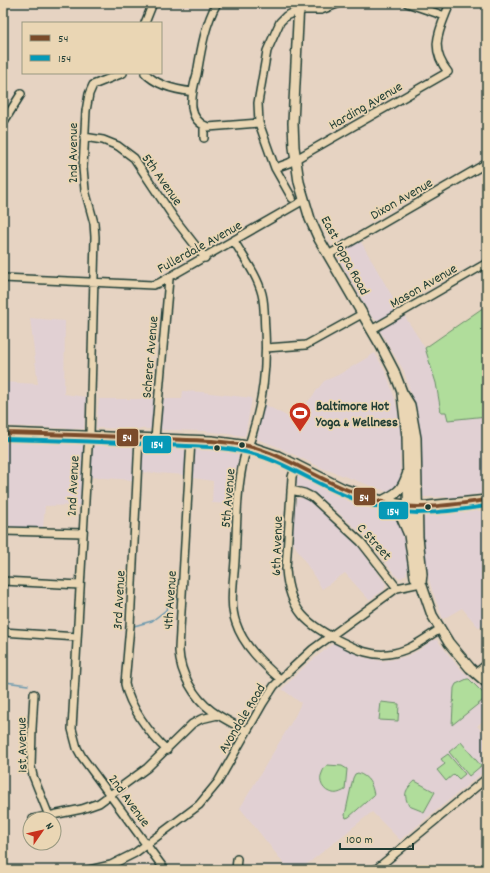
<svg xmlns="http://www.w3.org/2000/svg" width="490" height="873" font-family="Dekko,sans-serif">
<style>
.built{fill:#e1d0d3}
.green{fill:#b0dd9b;stroke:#688d68}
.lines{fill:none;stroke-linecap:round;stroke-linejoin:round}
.stream{stroke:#6c99ae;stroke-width:1.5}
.minor-casing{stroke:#1f3d34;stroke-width:10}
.major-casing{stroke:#1f3d34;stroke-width:12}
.minor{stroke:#ead6b4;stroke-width:7}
.major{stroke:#ead6b4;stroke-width:9}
.bus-1-casing{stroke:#ead6b4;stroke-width:7}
.bus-2-casing{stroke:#ead6b4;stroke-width:7}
.bus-1{stroke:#7a4b2a;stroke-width:4}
.bus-2{stroke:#0599b7;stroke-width:4}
.bus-dot{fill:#1f3d34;stroke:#ead6b4;stroke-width:1.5}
.labels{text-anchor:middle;stroke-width:3.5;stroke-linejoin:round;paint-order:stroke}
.street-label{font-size:14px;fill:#1f3d34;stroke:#ead6b4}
.poi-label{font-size:14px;font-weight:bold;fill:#1f3d34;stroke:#ead6b4;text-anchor:start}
.line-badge{stroke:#ead6b4;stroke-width:1.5}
.badge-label{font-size:11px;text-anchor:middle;font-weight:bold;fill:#fff}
</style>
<rect width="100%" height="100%" fill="#e6d3c2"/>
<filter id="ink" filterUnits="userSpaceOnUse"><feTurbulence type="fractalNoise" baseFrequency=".025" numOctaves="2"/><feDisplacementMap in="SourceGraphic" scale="8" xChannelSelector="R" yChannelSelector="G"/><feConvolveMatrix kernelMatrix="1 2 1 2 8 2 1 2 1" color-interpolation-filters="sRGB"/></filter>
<g filter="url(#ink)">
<path class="built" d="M360 240 400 310 378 322 371 316 337 256 340 252Z
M404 315 425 348 436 383 441 412H446L448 420 487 416V493L457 497H422L420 432 411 394 404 371 380 331 383 327Z
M30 318 65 321 64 394 86 397 84 429 3 426V382L38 384Z
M375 353 387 375 394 396 400 421 402 443 400 458 401 483 392 493 388 492 322 468 276 446 257 439 264 404 294 420 324 381 338 375Z
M183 391 202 392 252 398 245 436 204 431 162 430 160 426 163 399H182Z
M99 399H155L151 429 96 428Z
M3 439 84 440 80 505 45 506 43 527H3Z
M95 443 131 445 133 447V480L90 477 93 446Z
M146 446 183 447 187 452 186 475 140 472 143 448Z
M194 449 237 452 239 455 233 485 232 504 212 503 213 481 193 478Z
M298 475 303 476 353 503 389 513 396 517 400 523 404 541 408 569 406 575 401 578 397 577 364 535 316 494 308 490 297 486 296 479Z
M303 498 308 500 358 546 386 584 384 590 369 600 345 573 322 589 292 541 296 499Z
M487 509V622L479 628 462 608 443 619 432 590 426 569 424 548 423 517 428 514Z
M433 640H437L456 664 487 695V717L477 726 487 737V769L400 840 372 812 300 870H289L240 808 295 716 301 703 282 689 306 665 334 643 362 657 382 661 395 659 407 656 419 650Z"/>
<path class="green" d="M487 305V416L448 420 446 412H441L436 383 425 348Z
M467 679H469L487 697 452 725 454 688 456 684Z
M381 702 399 704 398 721 379 720Z
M461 742 481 766 469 776 449 752Z
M448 754 465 774 459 779 454 774 446 781 437 770 445 764 441 759Z
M327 765 342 766 347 769 345 790C341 792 337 794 333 793 323 792 318 781 322 773 323 770 325 767 327 765Z
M358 773C369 777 372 784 374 795L349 817 346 818 345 815 353 778 355 774Z
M415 781 435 792 424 812 409 806C403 794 405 790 415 781Z"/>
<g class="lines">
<path class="stream" d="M134 626 152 621 166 610 169 600 173 599H179
M3 679 5 682 28 685"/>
<g class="minor-casing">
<path id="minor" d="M217 3C205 24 201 50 197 74 194 84 191 96 192 107 193 117 199 124 208 127L259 123
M407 3 445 16
M145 23 153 3
M123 73 93 85 89 94 86 111 83 168 85 190 94 223 95 237 90 435 88 448 72 729 77 748 82 757 165 870
M145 73C157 86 176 90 193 92
M3 123 21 94
M84 137 103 140 118 146 134 158 174 218 205 258
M204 138V126
M275 168 289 163 448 72C428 47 440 30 450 3
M292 198 275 168 259 123 258 103 267 51 280 22 286 16 299 10H321L340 3
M234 241C244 258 257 275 262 294 265 306 264 319 265 330 267 368 263 399 252 435 250 443 246 450 244 458 236 491 237 526 235 560 234 580 229 604 236 623 243 645 263 664 280 679
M328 255 487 163
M3 278 153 285 159 283 304 200
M371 330 487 263
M266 348 306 345 362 314
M139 438 130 626 125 684C129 705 150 735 167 750
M155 438 169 279
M191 440 180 629C180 636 179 644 179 651 180 673 194 698 212 711 223 719 236 725 247 731
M296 464 292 477 286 569C289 611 308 626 344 643 358 650 372 656 388 654 408 652 423 640 440 629
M291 490 304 493 312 497 361 542 397 588
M3 531 83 533
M3 581 80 585
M3 632 77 637
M476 673 487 664
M34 694 32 729 31 767 33 776 49 816
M33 819 82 809 99 803 147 768 192 724 201 719 218 715
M89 870 111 865 135 853 199 805 218 782 263 703 274 686 288 672 313 649 397 588 421 583
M236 870 237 859
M375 870 487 778"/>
</g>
<g class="major-casing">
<path id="major" d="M299 3 293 123 294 147 299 182 310 219 319 239 381 346 394 371 402 392 410 405 416 438 418 537 422 574 421 583
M402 394 407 437 409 535 415 577 421 583 432 615 449 643 470 668 487 683
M3 433 212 441 248 446 278 456 344 489 382 501 400 514 409 535
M382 501C396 494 402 491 407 475
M385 502 418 507 487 500"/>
</g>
<use href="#minor" class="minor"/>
<use href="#major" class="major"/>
<g class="bus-1-casing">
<path id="bus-1" d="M3 433C57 434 110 436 164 439 192 440 220 440 248 446 279 453 305 471 334 484 360 496 388 507 418 507 441 507 464 503 487 500"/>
</g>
<g class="bus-2-casing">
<path id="bus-2" d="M3 439C57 440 110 442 164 445 191 446 218 446 245 452 276 458 303 476 331 489 358 502 387 513 418 513 441 513 464 509 487 506"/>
</g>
<use href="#bus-1" class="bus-1"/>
<use href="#bus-2" class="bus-2"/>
</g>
</g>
<defs>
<g id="stadium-pin" transform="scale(1.15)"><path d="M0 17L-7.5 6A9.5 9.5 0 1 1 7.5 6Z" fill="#c8321e" stroke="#ead6b4"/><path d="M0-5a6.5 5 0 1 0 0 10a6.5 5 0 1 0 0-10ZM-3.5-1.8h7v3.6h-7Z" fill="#fff"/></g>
</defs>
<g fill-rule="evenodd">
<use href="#stadium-pin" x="300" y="413"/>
</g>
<g class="bus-dot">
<circle cx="242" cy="445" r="3.5"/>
<circle cx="217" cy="448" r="3.5"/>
<circle cx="428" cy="507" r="3.5"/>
</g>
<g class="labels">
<g class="street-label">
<text transform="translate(365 105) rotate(-30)" y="5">Harding Avenue</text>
<text transform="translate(72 153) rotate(-90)" y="5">2nd Avenue</text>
<text transform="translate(163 179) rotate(55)" y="5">5th Avenue</text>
<text transform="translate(401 198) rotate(-30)" y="5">Dixon Avenue</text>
<text transform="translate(199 246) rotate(-29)" y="5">Fullerdale Avenue</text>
<text transform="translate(346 255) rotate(62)" y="5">East Joppa Road</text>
<text transform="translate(423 285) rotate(-30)" y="5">Mason Avenue</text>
<text transform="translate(149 357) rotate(-85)" y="5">Scherer Avenue</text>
<text transform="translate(72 486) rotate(-87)" y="5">2nd Avenue</text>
<text transform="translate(227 498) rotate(-85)" y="5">5th Avenue</text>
<text transform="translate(375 541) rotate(48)" y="5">C Street</text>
<text transform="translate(276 546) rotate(-88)" y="5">6th Avenue</text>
<text transform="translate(118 600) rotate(-87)" y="5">3rd Avenue</text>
<text transform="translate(169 600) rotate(-86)" y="5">4th Avenue</text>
<text transform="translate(241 718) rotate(-59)" y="5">Avondale Road</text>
<text transform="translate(21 745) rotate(-91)" y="5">1st Avenue</text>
<text transform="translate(130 800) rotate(54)" y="5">2nd Avenue</text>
</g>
<g class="poi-label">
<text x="316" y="410">Baltimore Hot<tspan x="316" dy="16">Yoga &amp; Wellness</tspan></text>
</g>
</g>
<g class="line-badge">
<rect x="116" y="428" width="23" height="19" rx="4" fill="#7a4b2a"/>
<rect x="142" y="435" width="30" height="19" rx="4" fill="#0599b7"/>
<rect x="353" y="487" width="23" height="19" rx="4" fill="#7a4b2a"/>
<rect x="378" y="501" width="31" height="19" rx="4" fill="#0599b7"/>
</g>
<g class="badge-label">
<text x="127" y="441">54</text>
<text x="157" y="448">154</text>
<text x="364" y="501">54</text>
<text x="393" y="515">154</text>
</g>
<rect width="490" height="873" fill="none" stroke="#ead6b4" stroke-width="16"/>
<rect x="8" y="8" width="474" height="857" fill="none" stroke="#1f3d34" stroke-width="1.5" filter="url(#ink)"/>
<rect x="22" y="22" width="140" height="52" fill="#ead6b4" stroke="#999981"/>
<rect x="30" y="35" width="20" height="6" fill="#7a4b2a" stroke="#999981"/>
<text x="58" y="42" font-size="12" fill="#1f3d34">54</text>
<rect x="30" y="55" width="20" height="6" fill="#0599b7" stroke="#999981"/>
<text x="58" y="62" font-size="12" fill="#1f3d34">154</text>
<g transform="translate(42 831) rotate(56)"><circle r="19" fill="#ead6b4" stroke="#999981"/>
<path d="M0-3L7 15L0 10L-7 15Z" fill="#c8321e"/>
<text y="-6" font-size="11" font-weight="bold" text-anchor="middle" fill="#1f3d34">N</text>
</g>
<path d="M340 843v6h73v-6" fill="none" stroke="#1f3d34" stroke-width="2"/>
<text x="346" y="843" font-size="12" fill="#1f3d34" stroke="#ead6b4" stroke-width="3" paint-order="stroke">100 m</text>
</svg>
